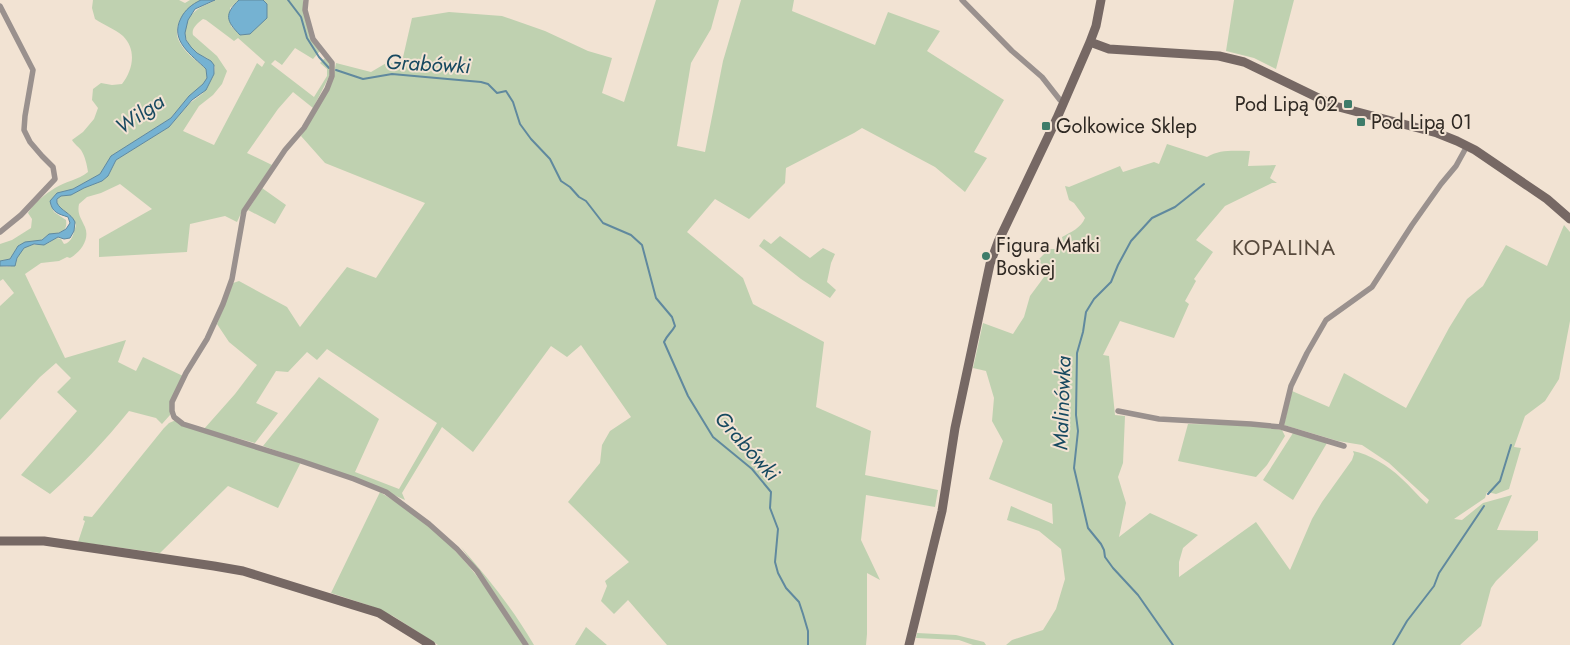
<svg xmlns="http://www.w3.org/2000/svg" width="1570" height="645" font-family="Jost,sans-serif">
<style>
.green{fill:#bfd1b0;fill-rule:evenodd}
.water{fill:#75b2d2;stroke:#60899e}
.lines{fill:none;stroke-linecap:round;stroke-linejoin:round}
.stream{stroke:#60899e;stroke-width:2}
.street{stroke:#9a918e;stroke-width:5.5}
.secondary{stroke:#766864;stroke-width:9}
.poi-dot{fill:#3e7c69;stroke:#f2e3d3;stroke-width:2}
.labels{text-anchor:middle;stroke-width:4;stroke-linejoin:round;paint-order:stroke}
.poi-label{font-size:20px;fill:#2f2923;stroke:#f2e3d3;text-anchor:start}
.water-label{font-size:21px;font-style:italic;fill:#174960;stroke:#f2e3d3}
.neighbourhood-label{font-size:21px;letter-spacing:1px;fill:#574a3d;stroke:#f2e3d3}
</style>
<rect width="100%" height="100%" fill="#f2e3d3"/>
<path class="green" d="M93 0H179L185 3 190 0H201C188 7 171 24 179 41 184 52 197 61 206 69L207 78 203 84 189 96 171 118 111 156 100 174 73 189 57 193 52 199 50 204 54 212 66 220C68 232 60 232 52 234 48 234 45 238 41 240 34 243 26 240 19 246 15 249 13 255 10 259L0 261V244L12 240 31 228 32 219 28 213C34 203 45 194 55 188 66 181 78 180 88 172 87 165 85 156 81 150 78 146 75 145 72 140L83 132 94 119 98 108 92 100 93 89 101 83 112 85 122 84C133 70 137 50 123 36 115 29 104 25 95 19L92 8Z
M215 0H239L230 8 231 26 240 35 250 34 267 5 263 0H303V11L320 51 313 59 295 48 282 65 275 60 271 64 314 97 327 76V69L320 63 325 58 331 66 330 75 313 108 293 92 278 109 247 153 272 165 243 209 237 222 225 216 190 224 187 252 99 257V239L152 209 120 184 118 185 101 193 87 197 79 204C77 214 81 218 85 227 90 239 81 252 70 258L67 257 59 261 41 263 25 274 65 358 126 340 118 362 136 371 143 357 183 376 170 415 162 424 156 418 129 411C105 441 79 468 50 494L21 475 77 411 57 392 71 378 56 363 40 377 0 420V306L14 293 3 279 0 281V266C24 270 11 255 26 247 33 243 40 246 46 244 50 243 53 239 57 238L61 239 64 244C72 243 74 232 76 225L70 215 64 211 57 204 58 198 61 196 71 195 84 188 102 181 109 174 116 160 169 127 190 103 202 94 207 88 214 74 215 67C212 64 210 60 207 58 203 56 200 55 196 53 181 40 181 21 198 9 203 5 210 4 215 0ZM203 19 206 20 234 41 238 38 265 62 262 67 257 63 214 145 183 131 199 106 213 95 222 84 227 71 217 56 193 35C191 28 198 23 203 19Z
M656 0H719L711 29 691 63 677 146 705 152 723 61 741 0H794L792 11 875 45 888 12 940 31 927 51 1004 100 974 152 987 158 965 192 935 167 862 128 854 133 786 168 785 183 749 219 715 199 687 232 743 278 753 304 824 342 816 407 871 431 865 475 938 490 935 507 866 495 861 540 880 580 867 573V634L866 645H667L628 600 614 614 601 601 607 586 605 581 629 562 568 502 600 463 602 445 610 431 631 417 581 345 567 357 551 346 473 452 442 427 402 493 405 500 353 477 263 446 319 377 379 419 355 472 399 489 437 423 327 349 317 360 307 352 288 372 276 371 256 403 278 413 255 443 204 429 235 394 257 365 229 342 217 324 233 283 239 281 287 307 300 327 347 267 376 278 425 203 325 163 301 136 332 82 336 63 371 72 388 62 401 66 412 18 449 12 502 16 545 31 588 51 612 58 602 93 624 102Z
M1234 0H1294L1276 69 1254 58 1226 51Z
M1167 144 1207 157C1220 149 1235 151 1250 151L1248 166 1276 165 1270 178 1277 183H1272L1225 206 1196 240 1213 252 1194 279 1196 281 1185 301 1189 304 1174 338 1120 321 1103 355 1109 356 1115 415 1125 416 1123 463 1118 477 1126 503 1119 537 1150 513 1198 535 1183 548 1179 562V577L1256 522 1290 570 1312 519 1322 502 1352 460 1354 454 1353 451C1369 454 1389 466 1401 478 1410 486 1418 496 1427 504L1429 500 1389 463 1362 445 1338 441 1284 425 1292 391 1329 407 1344 373 1406 408 1449 328 1467 299 1483 286 1506 245 1547 266 1564 225 1570 232V321L1559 379 1545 401 1525 416 1514 447 1521 448 1509 489 1496 494 1487 492 1485 498 1454 519 1462 520 1483 503 1512 495 1497 530 1538 531V540L1496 581 1491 588 1481 626 1460 645H1006L1012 640 1043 630 1056 609 1065 579 1061 549 1039 531 1007 520 1011 506 1053 524 1052 504 989 479 1003 441 992 421 994 398 986 371 973 368 983 323 1013 334 1024 317 1030 296 1050 269 1037 261 1049 249H1058L1064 245 1062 237C1071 232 1081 228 1085 218L1074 203 1069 200 1065 186 1069 187 1120 166 1123 172 1154 162 1159 164Z
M262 188 286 205 275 224 248 210Z
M780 236 810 258 823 248 835 254 831 263 827 282 836 290 830 298 801 279 759 246 764 239 771 244Z
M176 420 301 462 278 508 228 486 160 553 78 542 85 521 83 520 84 516 92 517 164 428 169 423Z
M1188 424 1248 425 1282 430 1285 436 1267 465 1256 477 1178 461Z
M1293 433 1327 443 1293 500 1263 480Z
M380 492C401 505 421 519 439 535 474 566 499 606 523 645H438L393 616 371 606 331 593Z
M461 547C488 578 513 609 534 645H529L500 601Z
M586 627 607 645H575Z
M917 633 956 635 984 642 986 645H973L959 640 916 638Z"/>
<path class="water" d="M201 0H215L195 9 188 20 185 33 186 40 191 47 197 53 211 61 214 65V74L206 90 192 100 169 127 116 160 108 176 102 181 84 188 71 195 61 196 57 199V203C61 211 71 213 75 222L74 231 70 238 64 239 58 237 44 245 34 244 24 248 17 258 15 266H0V261L10 259 18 246 25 242 42 240 49 234 59 233 66 229 70 223 68 217C59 214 52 213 50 201L57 193 73 189 100 174 111 156 171 118 189 96 203 84 207 78 206 69C192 55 169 41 181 18 185 10 192 4 201 0Z
M239 0H263L267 4V18L250 34 240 35C226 21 224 14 239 0Z"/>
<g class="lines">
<path class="stream" d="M288 0 301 17 307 38 319 57 329 68
M336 70 363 79 392 74 481 82 488 84 497 93 506 91 513 102 520 124 531 139 550 159 561 181 570 187 579 197 586 201 603 223 631 235 642 245 656 298 672 317 675 326C672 332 667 335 664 342L688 396 713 437 752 469 771 492 770 508 778 529 775 562 778 573 786 588 799 602 803 614 808 631V645
M1488 494 1500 481 1511 445
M1173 645 1138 595 1113 568 1105 557 1104 550 1101 544 1088 528 1074 468 1078 431 1076 415 1077 353 1083 332 1086 312 1094 299 1111 282 1118 265 1131 241 1152 218 1175 207 1204 184
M1393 645 1407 621 1434 586 1439 573 1484 506"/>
<path class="street" d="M306 0 305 10 313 39 332 63V76L327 89 304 128 285 150 244 211 232 279 223 304 207 339 186 373 172 402V411L174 417 183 424 301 461 354 479 386 492 429 524 457 549 477 571 526 645
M962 0 1012 51 1042 77 1060 100 1065 102
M0 6 33 70 25 116 24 130 30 142 42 156 53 167 55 179 21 215 0 232
M1118 411 1159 419 1251 424 1281 427 1344 446
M1281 427 1291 386 1307 353 1326 320 1372 287 1412 225 1441 184 1456 166 1467 146"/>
<path class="secondary" d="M1090 42 1109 49 1219 56 1244 62 1335 106 1437 133 1457 141 1475 150 1547 199 1570 219
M0 541H44L214 566 243 571 379 613 431 645
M909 645 942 511 955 428 990 264 998 242 1057 118 1090 42 1096 26 1101 0"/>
</g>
<g class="poi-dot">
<rect x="1343" y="99" width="10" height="10" rx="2.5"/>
<rect x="1356" y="117" width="10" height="10" rx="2.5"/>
<rect x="1041" y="121" width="10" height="10" rx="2.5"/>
<circle cx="986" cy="256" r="5"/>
</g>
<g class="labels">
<g class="poi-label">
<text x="1338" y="111" text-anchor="end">Pod Lipą 02</text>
<text x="1371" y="129">Pod Lipą 01</text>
<text x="1056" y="133">Golkowice Sklep</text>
<text x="996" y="252">Figura Matki<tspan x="996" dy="23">Boskiej</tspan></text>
</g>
<g class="water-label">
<text transform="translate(428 64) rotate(3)" y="7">Grabówki</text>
<text transform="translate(140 114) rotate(-34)" y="7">Wilga</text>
<text transform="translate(1062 403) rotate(-88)" y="7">Malinówka</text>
<text transform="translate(747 446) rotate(48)" y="7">Grabówki</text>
</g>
<g class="neighbourhood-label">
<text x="1284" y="255">KOPALINA</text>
</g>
</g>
</svg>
